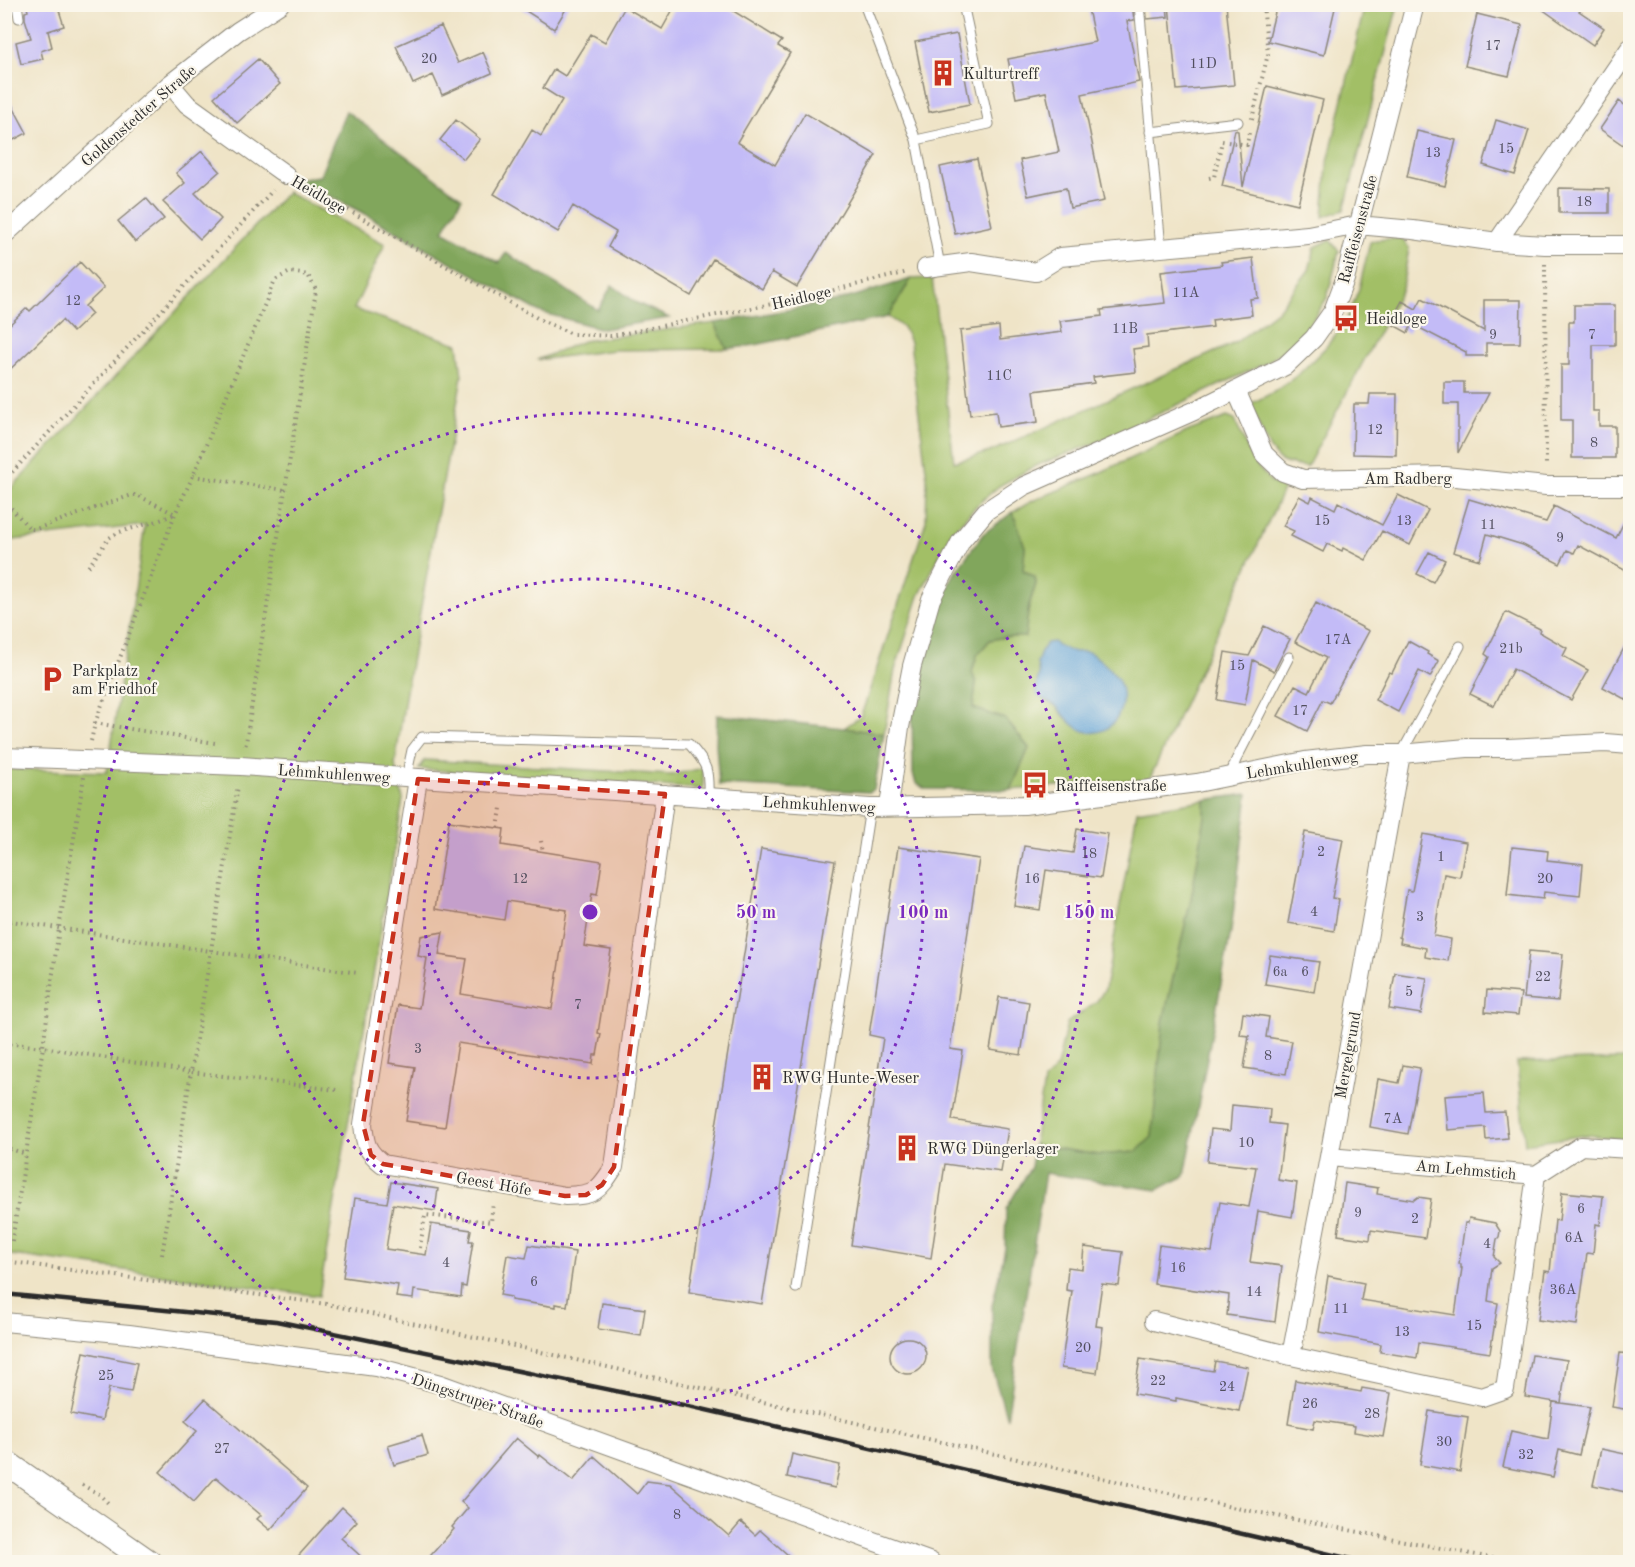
<svg xmlns="http://www.w3.org/2000/svg" width="1635" height="1567" font-family="'Old Standard TT',serif">
<style>
.green{fill:#a2bf66;stroke:#667548;stroke-width:1.5;fill-rule:evenodd}
.forest{fill:#81a65b;stroke:#566843;stroke-width:1.5}
.water{fill:#65a4d7;stroke:#486881;stroke-width:1.5}
.building{fill:#c3bbf7}
.lines{fill:none;stroke-linecap:round;stroke-linejoin:round}
.service-casing{stroke:#8d8879;stroke-width:11}
.minor-casing{stroke:#8d8879;stroke-width:20}
.tertiary-casing{stroke:#8d8879;stroke-width:26}
.path{stroke:#8d8879;stroke-width:4;stroke-dasharray:1.5 4.5;stroke-linecap:butt}
.service{stroke:#fff;stroke-width:9}
.minor{stroke:#fff;stroke-width:18}
.tertiary{stroke:#fff;stroke-width:24}
.rail{stroke:#2b2b2b;stroke-width:4.5}
.marked{fill:#c8321e;fill-opacity:0.2;stroke:#c8321e;stroke-width:4.5;stroke-dasharray:12 8;stroke-linejoin:round}
.ring{fill:none;stroke:#7b2cbf;stroke-width:3;stroke-dasharray:3 6}
.labels{text-anchor:middle;stroke-width:4.5;stroke-linejoin:round;paint-order:stroke}
.number-label{font-size:14px;fill:#514f5e}
.poi-label{font-size:16px;fill:#2b2b2b;stroke:#fbf7ec;text-anchor:start}
.street-label{font-size:16px;fill:#2b2b2b;stroke:#fbf7ec}
.centre{fill:#7b2cbf;stroke:#fbf7ec;stroke-width:3}
.ring-label{font-size:18px;text-anchor:middle;font-weight:bold;fill:#7b2cbf;stroke:#fbf7ec;stroke-width:4.5;stroke-linejoin:round;paint-order:stroke}
</style>
<rect width="100%" height="100%" fill="#fbf7ec"/>
<filter id="ink" filterUnits="userSpaceOnUse"><feTurbulence type="fractalNoise" baseFrequency=".0167" numOctaves="2"/><feDisplacementMap in="SourceGraphic" scale="12" xChannelSelector="R" yChannelSelector="G"/><feConvolveMatrix kernelMatrix="1 2 1 2 8 2 1 2 1" color-interpolation-filters="sRGB"/></filter>
<filter id="wash" filterUnits="userSpaceOnUse"><feTurbulence type="fractalNoise" baseFrequency=".008" numOctaves="4" result="noise"/><feDisplacementMap in="SourceGraphic" scale="24" xChannelSelector="R" yChannelSelector="G"/><feGaussianBlur stdDeviation="1.35" result="paint"/><feColorMatrix in="noise" values="0 0 0 0 0 0 0 0 0 0 0 0 0 0 0 0 0 1.4 0 .05"/><feComposite in="paint" operator="in"/></filter>
<g filter="url(#wash)">
<rect width="100%" height="100%" fill="#efe4c7"/>
<path class="green" d="M1365 4 1398 5 1344 210 1323 217 1327 166Z
M287 192 385 244 354 309 458 344 462 376 405 697 395 765 403 799 319 1296 5 1254V769L107 772 145 525 5 541 4 496Z
M1402 238 1409 248 1402 289 1307 467C1298 466 1287 465 1279 460 1268 452 1256 417 1250 404L1274 392 1299 374 1326 347 1346 321 1359 289 1370 242 1376 240Z
M1330 240 1339 251 1327 298 1306 330 1287 348 1266 363 1101 441 1035 466 999 486 977 505 951 533 919 596 895 670 884 734 844 728 861 716 926 521 927 478 910 342 903 327 888 317 911 279 932 278 954 462 990 452 1235 343 1278 310 1309 270 1315 247Z
M715 323 727 349 614 350 537 360 583 341Z
M1227 417 1235 420 1252 460 1272 483 1285 486 1149 780H1129L1011 790 1029 748 1005 719 973 708 976 683 972 672 977 655 990 640 1005 637H1025L1029 605 1036 584 1035 577 1023 570 1025 547 1013 512 1032 501 1097 474 1189 431ZM1053 642 1062 649 1074 652H1088L1115 675 1076 726 1065 717 1055 705 1043 700 1036 688 1039 674 1037 663Z
M425 760 671 775 703 768V789L419 769Z
M1205 800V817L1191 899 1163 1022 1152 1137 1136 1152 1099 1155 1034 1145 1044 1081 1057 1067 1067 1023 1097 1001 1105 989 1137 811Z
M1630 1059V1140L1587 1135 1525 1144 1517 1062Z"/>
<path class="forest" d="M346 111 462 198 443 231 499 263 506 253 598 310 612 285 637 303 669 318 603 329 540 312 361 212 297 179 320 176Z
M911 279 888 317 755 345 727 349 715 323 838 301Z
M1013 512 1025 547 1023 570 1035 577 1036 584 1029 605 1025 637H1005L990 640 977 655 972 672 976 683 973 708 1005 719 1029 748 1011 790 925 789 916 783 913 774 912 711 920 673 939 604 956 571 983 534Z
M717 715 844 728 884 734 874 789 869 792 719 785 716 744Z
M1248 794 1231 931 1185 1176 1157 1190 1045 1173 1007 1418 992 1369V1306L1005 1249 1006 1209 1031 1167 1034 1145 1099 1155 1136 1152 1152 1137 1163 1022 1191 899 1205 817V800Z"/>
<path class="water" d="M1053 642C1060 647 1066 650 1074 652 1078 652 1084 651 1088 652 1097 656 1107 666 1113 673 1135 696 1116 741 1084 731 1072 727 1065 715 1057 707 1051 702 1043 700 1037 695L1036 688 1039 674 1037 663 1041 652 1046 643Z"/>
<g id="blocks">
<path class="building" d="M26 4H57L64 26 48 31 52 47 41 51 43 59 21 64 16 42 31 38 25 19V12L28 11Z
M515 4H569L554 29Z
M676 4H722L782 41 778 46 790 53 737 142 775 165 805 113 876 155 797 287 772 272 762 289 713 259 691 296 608 247 616 232 573 206 558 232 494 194 532 130 541 136 562 100 543 88 554 69 565 76 591 34 605 42 625 7 662 29Z
M1087 4H1132L1134 20 1127 21 1139 82 1082 94 1104 201 1070 208 1066 188 1028 196 1020 160 1059 152 1046 92 1016 98 1008 59 1095 42Z
M1146 4H1167L1168 17 1147 19Z
M1169 4H1226L1234 85 1177 90Z
M1277 4H1336L1324 55 1268 41Z
M1535 4H1584L1579 11 1604 28 1593 45Z
M1477 14 1522 25 1509 76 1465 66Z
M441 26 458 63 483 52 492 73 442 95 433 75 413 84 396 46Z
M957 34 970 104 929 112 915 42Z
M258 59 280 84 237 123 214 97Z
M1267 86 1323 100 1298 204 1222 186 1235 130 1238 131 1243 187Z
M4 90 27 133 4 145Z
M1619 101 1630 109V134L1623 145 1600 129Z
M456 120 480 139 464 159 440 140Z
M1496 120 1529 130 1515 175 1483 165Z
M1417 131 1456 140 1445 186 1407 177Z
M202 151 220 171 195 193 221 219 209 232 208 231 200 239 163 202 185 183 176 173Z
M977 159 992 226 955 234 940 167Z
M1559 188 1609 189V213H1559Z
M146 198 164 219 135 242 118 221Z
M1253 258 1258 298 1250 299 1252 315 1212 320 1213 327 1147 335 1148 347 1133 349 1136 372 1093 377 1094 383 1034 391 1038 422 998 427 996 412 970 415 960 331 999 326 1000 340 1062 332 1060 321 1102 316 1101 310 1165 303 1161 272 1222 265 1221 262Z
M80 262 104 288 85 306 92 314 73 332 62 320 4 375V330L27 308 30 311Z
M1422 298 1484 331V300H1521L1520 343H1486V356H1466V352L1412 324 1408 333 1390 323 1402 301 1416 309Z
M1574 305H1615V345H1593V411H1599V426H1615V458H1572V420H1561V365H1569V322H1574Z
M1444 382H1464V393H1489L1458 453V404H1444Z
M1370 394H1397L1396 455 1353 454 1354 404H1369Z
M1398 495 1428 510 1410 545 1382 531 1366 560 1343 548 1342 551 1327 544 1323 552 1291 536 1294 531 1283 526 1299 496 1310 502 1312 497 1335 509 1338 502 1382 525Z
M1469 499 1546 522 1554 506 1616 538 1630 510V573L1578 545 1574 553 1567 550 1560 564 1523 545 1487 534 1480 560 1453 552Z
M1429 552 1445 560 1433 582 1417 574Z
M1316 603 1369 631 1330 703 1323 700 1307 731 1278 716 1295 685 1309 692 1326 658 1295 642Z
M1506 612 1540 629 1539 632 1567 648 1563 656 1588 670 1571 700 1513 669 1494 706 1470 694 1489 657 1485 654Z
M1264 626 1290 639 1274 671 1253 660 1245 705 1217 700 1225 652 1249 656Z
M1630 637V702L1603 687Z
M1408 641 1428 652 1427 654 1439 661 1430 677 1419 671 1398 712 1375 700 1389 672 1392 673Z
M449 821 504 829 502 845 602 861 597 895 592 894 584 946 611 950 598 1033 601 1034 599 1044 597 1055H594L593 1064 458 1043 445 1127 406 1121 415 1067 389 1063 398 1005 419 1008 427 958 418 956 421 936 443 932 439 955 467 959 461 994 552 1009 567 910 507 901 504 920 435 909Z
M1077 829 1108 834 1101 878 1046 870 1040 910 1014 906 1024 846 1073 853Z
M1305 832 1343 839 1332 898 1339 899 1334 931 1288 923Z
M1423 834 1466 842 1460 877 1444 874 1434 936 1451 939 1448 961 1425 957 1426 948 1400 943 1401 938 1399 937 1407 890 1412 891Z
M898 847 979 859 950 1049 963 1051 952 1120 1008 1129 1001 1172 945 1164 931 1258 851 1245 883 1038 869 1035Z
M1512 847 1548 851 1547 860 1583 864 1580 896 1544 892 1543 899 1507 895Z
M761 849 835 861 762 1304 689 1292Z
M1529 951 1563 954 1558 1001 1524 998Z
M1270 955 1319 962 1314 992 1265 984Z
M1395 973 1427 978 1421 1014 1389 1009Z
M1487 990 1521 993 1518 1015 1485 1012Z
M999 997 1029 1002 1021 1055 990 1050Z
M1243 1013 1269 1017 1266 1037 1292 1041 1286 1074 1244 1068 1249 1036 1240 1035Z
M1403 1065 1420 1068 1408 1134 1370 1127 1378 1079 1399 1083Z
M1484 1093 1486 1113 1505 1112 1508 1138 1486 1140 1485 1127 1448 1130 1445 1096Z
M1232 1105 1270 1109 1269 1123 1285 1125 1278 1180 1297 1183 1292 1217 1258 1211 1250 1262 1282 1266 1275 1322 1227 1315 1229 1295 1154 1284 1159 1245 1212 1252 1220 1202 1249 1207 1256 1167 1207 1162 1211 1129 1230 1131Z
M391 1182 438 1189 435 1211 393 1204 386 1249 426 1255 431 1224 471 1230 469 1241H473L466 1287 462 1286 461 1297 414 1290 413 1299 396 1297 398 1285 343 1277 355 1198 387 1203Z
M1345 1183 1378 1188 1377 1194 1414 1200 1418 1197 1431 1199 1425 1238 1371 1230 1370 1240 1338 1235Z
M1562 1192 1603 1196 1600 1225 1596 1224 1593 1254 1587 1253 1577 1325 1538 1320 1545 1271 1550 1272 1555 1220 1559 1221Z
M1469 1218 1495 1223 1500 1231 1499 1237 1497 1239 1494 1257 1500 1263 1492 1268 1488 1301 1498 1303 1490 1353 1419 1342 1417 1358 1380 1352 1381 1344 1319 1332 1328 1276 1364 1283 1361 1300 1455 1315 1462 1268H1461V1264H1459L1465 1223H1468Z
M529 1245 575 1252 567 1306 556 1304V1307L511 1300V1297L500 1295 507 1255 526 1258Z
M1084 1247 1123 1252 1119 1286 1102 1284 1096 1326 1103 1327 1097 1373 1061 1368 1072 1291 1066 1290 1068 1267 1082 1269Z
M602 1303 645 1309 641 1336 598 1329Z
M890 1356a18 18 0 1 1 36 0a18 18 0 1 1-36 0Z
M84 1352 137 1363 131 1392 109 1388 102 1420 71 1414Z
M1620 1353 1630 1354V1410L1612 1407Z
M1532 1355 1567 1360 1561 1403 1525 1397Z
M1140 1359 1213 1371 1215 1361 1248 1367 1239 1411 1176 1398V1401L1134 1394Z
M1295 1380 1361 1392 1362 1388 1391 1393 1383 1437 1354 1432 1355 1426 1315 1420 1313 1429 1288 1424Z
M205 1399 307 1488 270 1530 257 1519 261 1515 216 1477 194 1502 160 1472 197 1431 185 1421Z
M1553 1402 1590 1407 1579 1455 1559 1450 1553 1477 1503 1467 1511 1431 1548 1439Z
M1429 1411 1468 1417 1460 1472 1420 1465Z
M422 1435 428 1455 394 1465 388 1445Z
M516 1438 539 1457 540 1455 573 1481 594 1456 637 1494 647 1481 670 1484 729 1536 741 1522 755 1535 760 1530 797 1563H424L454 1529 452 1527 468 1508 461 1502Z
M1601 1449 1630 1455V1493L1593 1485Z
M792 1454 840 1465 835 1488 787 1477Z
M342 1507 357 1521 341 1538 368 1563H292Z"/>
</g>
</g>
<g filter="url(#ink)">
<use href="#blocks" fill-opacity="0" stroke="#8d8879" stroke-width="1.5"/>
<g class="lines">
<g class="service-casing">
<path id="service" d="M17 4 19 18
M864 4 916 140 989 124 963 4
M1139 4 1161 248
M1150 132 1238 122
M916 140 940 266
M1401 754 1460 646
M1230 776 1236 760 1289 657
M406 778 412 750 422 737 689 744C708 765 709 770 708 798
M796 1288 870 808"/>
</g>
<g class="minor-casing">
<path id="minor" d="M170 84 187 104 286 175
M4 235 170 84 238 31 280 4
M1497 242 1630 48
M926 268 971 262 1036 272 1060 257 1308 235 1358 225 1413 230 1497 242 1545 245H1630
M1236 390 1264 454 1283 472 1303 479 1445 476 1546 486H1630
M4 757 241 766 870 808 1024 805 1197 783 1305 761 1367 754H1401L1467 748H1508L1605 743 1630 745
M418 779 363 1124C365 1144 366 1151 383 1164L565 1196C595 1195 598 1192 614 1167L665 794
M889 807 900 727 912 666 931 599 961 541 986 511 1024 486 1194 411 1285 366 1314 338 1333 311 1345 279 1415 4
M1329 1157 1536 1175 1581 1146 1630 1149
M1154 1321 1291 1356 1482 1397 1505 1389 1536 1175
M4 1322 129 1334 376 1367 440 1384 931 1562
M1291 1356 1329 1157 1401 754"/>
</g>
<g class="tertiary-casing">
<path id="tertiary" d="M4 1461 149 1562"/>
</g>
<path class="path" d="M1252 119 1268 54 1263 4
M1209 178 1214 177 1222 141 1247 145 1249 132
M301 183 537 318 572 334 611 336 802 298 908 272
M1545 264 1546 467
M193 476 285 490
M4 481 273 190
M11 508 30 529H36L132 495H137L175 514 158 521 119 532 109 538 86 570
M95 723 215 743
M91 741 95 723 175 514 193 476 275 280 290 272 308 275 316 290 245 749
M498 828 501 808
M541 841 543 852
M4 920 358 973
M4 1043 43 1047 191 1072 238 786
M4 1147 26 1154
M12 1241 43 1047 59 928 84 777
M420 1248 425 1215 491 1222 493 1202
M162 1255 191 1072 337 1090
M4 1261 327 1304 1231 1507 1512 1562
M82 1485 99 1494 110 1505"/>
<use href="#service" class="service"/>
<use href="#minor" class="minor"/>
<use href="#tertiary" class="tertiary"/>
<path class="rail" d="M4 1294 276 1321 693 1407 1364 1562"/>
</g>
</g>
<path class="marked" d="M418 779 665 794 614 1167 602 1185 586 1195 565 1196 383 1164 371 1155 363 1124Z"/>
<g class="ring">
<circle cx="590" cy="912" r="166"/>
<circle cx="590" cy="912" r="333"/>
<circle cx="590" cy="912" r="499"/>
</g>
<defs>
<g id="building-bare" transform="scale(2.07)"><path d="M-4-6H4V6H1V3H-1V6H-4ZM-2.5-4.3h1.7v1.8h-1.7ZM.8-4.3h1.7v1.8H.8ZM-2.5-1h1.7V.8h-1.7ZM.8-1h1.7V.8H.8Z" fill="#c8321e" stroke="#fbf7ec" stroke-width="2.5" paint-order="stroke"/></g>
<g id="bus-bare" transform="scale(2.07)"><path d="M-5-6H5V4H4V6H2V4H-2V6H-4V4H-5ZM-3.5-4V0h7V-4ZM-3.5 1.2v1.5H-2V1.2ZM2 1.2v1.5H3.5V1.2Z" fill="#c8321e" stroke="#fbf7ec" stroke-width="2.5" paint-order="stroke"/></g>
<g id="parking-bare" transform="scale(2.07)"><path d="M-3.5-5.5H1a3.5 3.5 0 0 1 0 7H-1V5.5H-3.5ZM-1-3.4V-.6H.8a1.4 1.4 0 0 0 0-2.8Z" fill="#c8321e" stroke="#fbf7ec" stroke-width="2.5" paint-order="stroke"/></g>
</defs>
<g fill-rule="evenodd">
<use href="#building-bare" x="943" y="73"/>
<use href="#bus-bare" x="1346" y="318"/>
<use href="#parking-bare" x="52" y="679"/>
<use href="#bus-bare" x="1035" y="785"/>
<use href="#building-bare" x="762" y="1077"/>
<use href="#building-bare" x="907" y="1148"/>
</g>
<g class="labels">
<g class="number-label">
<text x="1493" y="50">17</text>
<text x="429" y="63">20</text>
<text x="1203" y="68">11D</text>
<text x="1506" y="153">15</text>
<text x="1433" y="157">13</text>
<text x="1584" y="206">18</text>
<text x="1186" y="297">11A</text>
<text x="73" y="305">12</text>
<text x="1125" y="333">11B</text>
<text x="1493" y="339">9</text>
<text x="1592" y="339">7</text>
<text x="999" y="380">11C</text>
<text x="1375" y="434">12</text>
<text x="1594" y="447">8</text>
<text x="1322" y="525">15</text>
<text x="1404" y="525">13</text>
<text x="1488" y="529">11</text>
<text x="1560" y="542">9</text>
<text x="1338" y="644">17A</text>
<text x="1511" y="653">21b</text>
<text x="1237" y="670">15</text>
<text x="1300" y="715">17</text>
<text x="1321" y="856">2</text>
<text x="1089" y="858">18</text>
<text x="1441" y="861">1</text>
<text x="520" y="883">12</text>
<text x="1032" y="883">16</text>
<text x="1545" y="883">20</text>
<text x="1314" y="916">4</text>
<text x="1420" y="921">3</text>
<text x="1280" y="976">6a</text>
<text x="1305" y="976">6</text>
<text x="1543" y="981">22</text>
<text x="1409" y="996">5</text>
<text x="578" y="1009">7</text>
<text x="418" y="1053">3</text>
<text x="1268" y="1060">8</text>
<text x="1393" y="1123">7A</text>
<text x="1246" y="1147">10</text>
<text x="1581" y="1213">6</text>
<text x="1358" y="1217">9</text>
<text x="1415" y="1223">2</text>
<text x="1574" y="1242">6A</text>
<text x="1487" y="1248">4</text>
<text x="446" y="1267">4</text>
<text x="1178" y="1272">16</text>
<text x="534" y="1286">6</text>
<text x="1563" y="1294">36A</text>
<text x="1254" y="1296">14</text>
<text x="1341" y="1313">11</text>
<text x="1474" y="1330">15</text>
<text x="1402" y="1336">13</text>
<text x="1083" y="1352">20</text>
<text x="106" y="1380">25</text>
<text x="1158" y="1385">22</text>
<text x="1227" y="1391">24</text>
<text x="1310" y="1408">26</text>
<text x="1372" y="1418">28</text>
<text x="1444" y="1446">30</text>
<text x="222" y="1453">27</text>
<text x="1526" y="1459">32</text>
<text x="677" y="1519">8</text>
</g>
<g class="poi-label">
<text x="963" y="79">Kulturtreff</text>
<text x="1366" y="324">Heidloge</text>
<text x="72" y="676">Parkplatz<tspan x="72" dy="18">am Friedhof</tspan></text>
<text x="1055" y="791">Raiffeisenstraße</text>
<text x="782" y="1083">RWG Hunte-Weser</text>
<text x="927" y="1154">RWG Düngerlager</text>
</g>
<g class="street-label">
<text transform="translate(138 115) rotate(-41)" y="6">Goldenstedter Straße</text>
<text transform="translate(319 194) rotate(30)" y="6">Heidloge</text>
<text transform="translate(1357 229) rotate(-75)" y="6">Raiffeisenstraße</text>
<text transform="translate(801 297) rotate(-13)" y="6">Heidloge</text>
<text x="1408" y="484">Am Radberg</text>
<text transform="translate(1302 764) rotate(-9)" y="6">Lehmkuhlenweg</text>
<text transform="translate(334 773) rotate(4)" y="6">Lehmkuhlenweg</text>
<text transform="translate(819 804) rotate(3)" y="6">Lehmkuhlenweg</text>
<text transform="translate(1347 1055) rotate(-80)" y="6">Mergelgrund</text>
<text transform="translate(1466 1169) rotate(5)" y="6">Am Lehmstich</text>
<text transform="translate(494 1183) rotate(10)" y="6">Geest Höfe</text>
<text transform="translate(478 1400) rotate(19)" y="6">Düngstruper Straße</text>
</g>
</g>
<circle cx="590" cy="912" r="9" class="centre"/>
<g class="ring-label">
<text x="756" y="918">50 m</text>
<text x="923" y="918">100 m</text>
<text x="1089" y="918">150 m</text>
</g>
<rect width="1635" height="1567" fill="none" stroke="#fbf7ec" stroke-width="24"/>
</svg>
